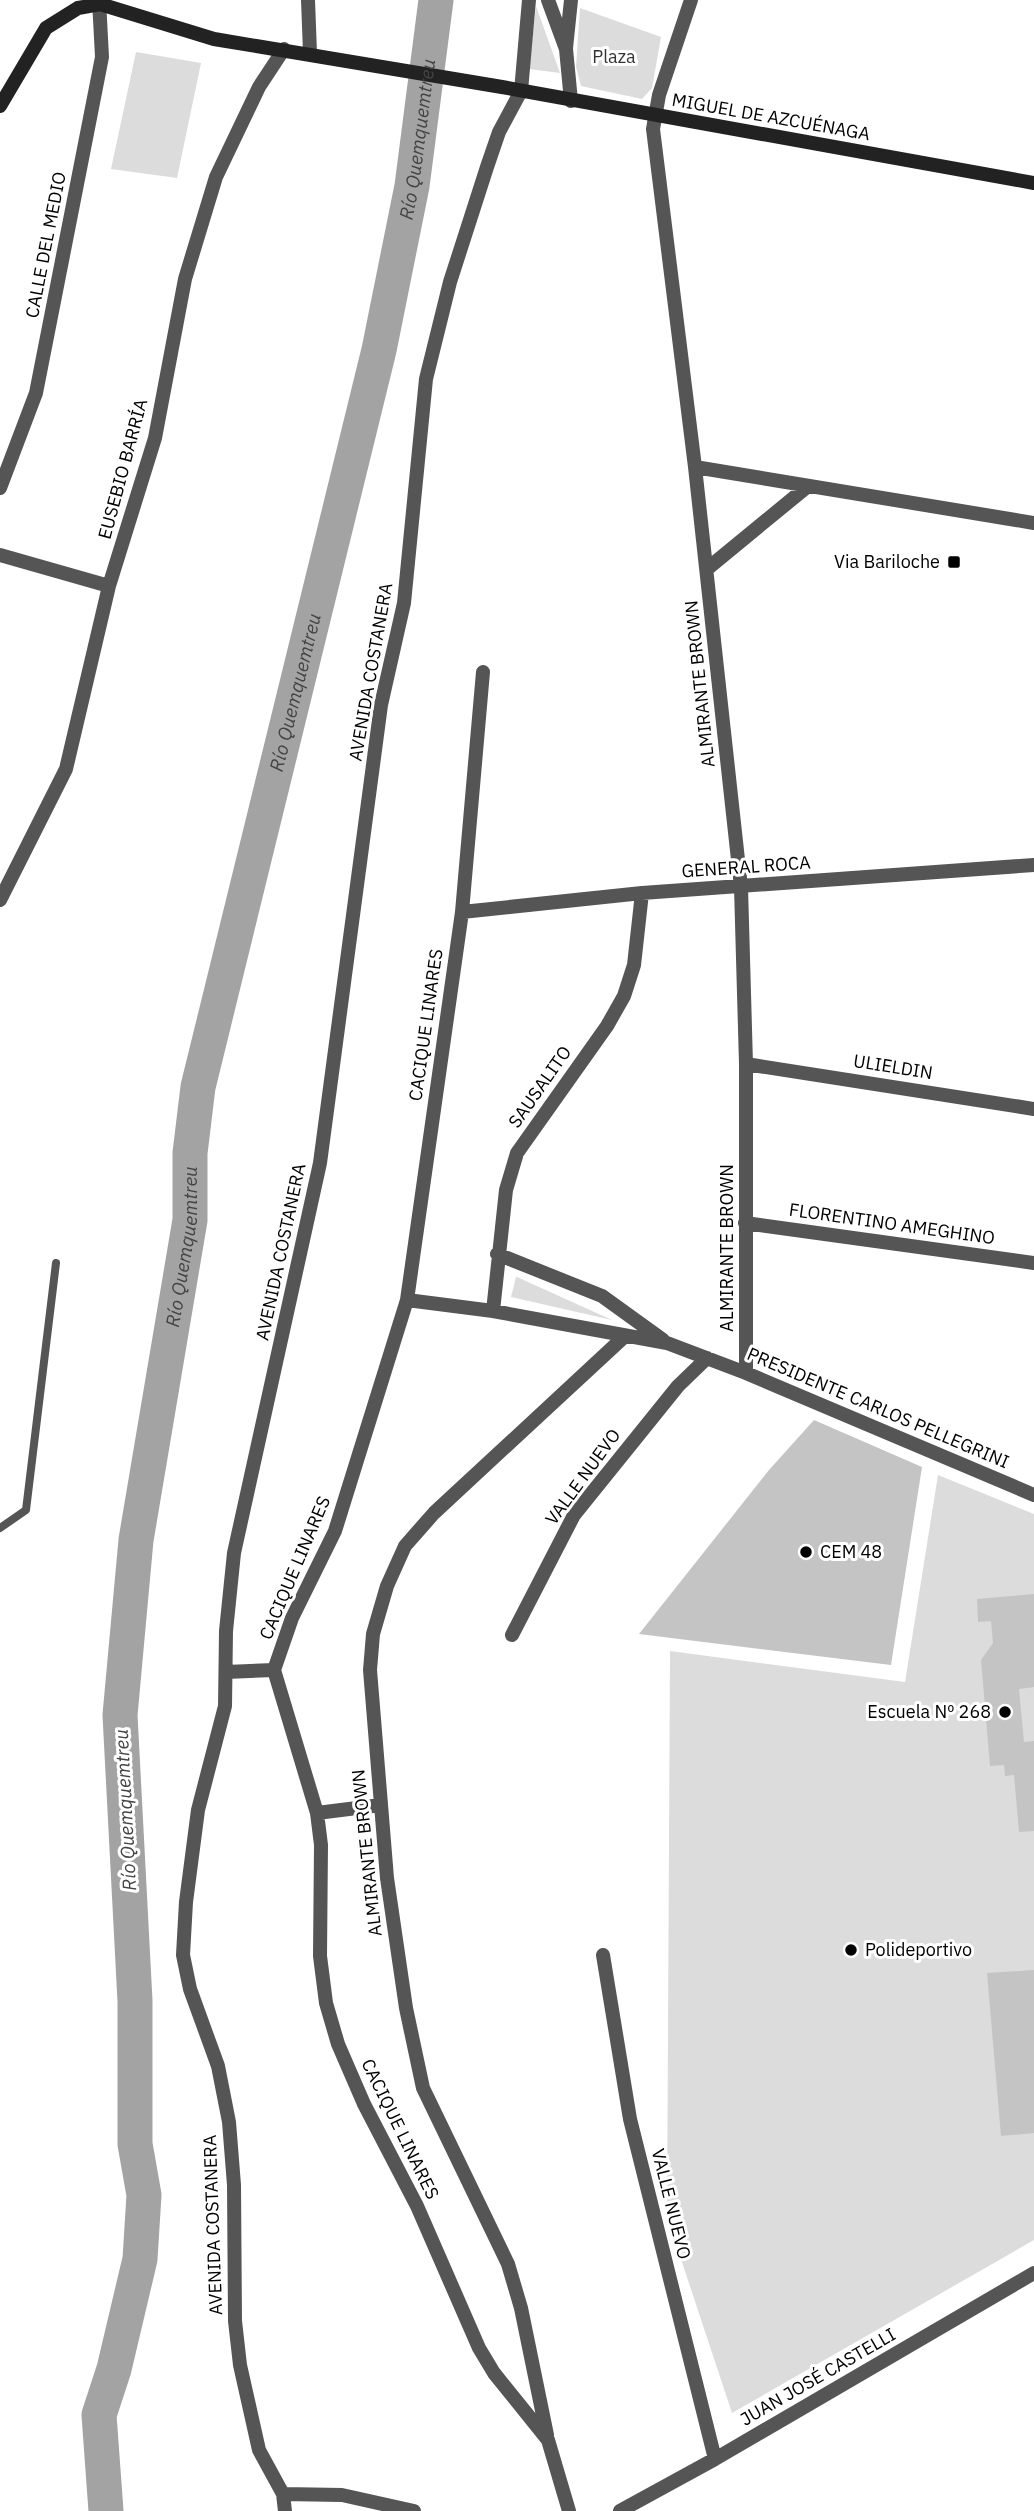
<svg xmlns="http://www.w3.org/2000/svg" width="1034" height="2511" font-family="'IBM Plex Sans',sans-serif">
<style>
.green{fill:#dcdcdc}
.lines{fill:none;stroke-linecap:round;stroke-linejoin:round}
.river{stroke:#a3a3a3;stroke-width:35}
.building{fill:#c4c4c4}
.lane{stroke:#555;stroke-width:8}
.street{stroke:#555;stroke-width:14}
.secondary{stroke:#222;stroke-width:14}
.poi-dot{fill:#000;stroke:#fff;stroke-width:2.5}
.labels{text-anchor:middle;stroke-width:6;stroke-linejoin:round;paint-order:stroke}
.park-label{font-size:18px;fill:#333;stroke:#fff}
.street-label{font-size:18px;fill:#000;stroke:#fff}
.poi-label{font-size:18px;fill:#000;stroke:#fff;text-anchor:end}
.water-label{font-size:19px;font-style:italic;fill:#444;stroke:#fff}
</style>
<rect width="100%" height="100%" fill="#fff"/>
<path class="green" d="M536 6 560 73 529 69Z
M580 8 661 37 652 88 642 99 581 86 576 67Z
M136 52 201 63 177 178 111 169Z
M516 1277H517L612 1320 511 1297Z
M938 1475 1034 1514V2240L732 2413 667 2217 670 1651 905 1682Z"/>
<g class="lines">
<path class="river" id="s1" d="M106 2511 99 2415 114 2369 140 2259 144 2195 135 2144V2001L120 1715 136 1540 190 1220V1153L198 1087 379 350 412 186 436 0"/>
</g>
<path class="building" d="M814 1420 922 1467 891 1665 639 1634 769 1470Z
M1034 1594V1687L1019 1689 1024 1742 1034 1741V1831L1019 1832 1014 1775 1005 1776 1004 1765 990 1766 981 1660 993 1643 991 1621 978 1622 977 1599Z
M1034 1970V2133L1001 2136 987 1973Z"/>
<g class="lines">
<path class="lane" d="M0 1528 26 1510 56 1263"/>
<path class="street" d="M308 0 310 53
M548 0 566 49 571 101
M691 0 659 95 653 129 695 467 741 887 746 1064V1373
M566 48 571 0
M695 467 1034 523
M0 488 36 393 102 57 99 0
M0 555 109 586
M707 569 808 486
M483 672 462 912 407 1300 335 1531 292 1618 274 1670 317 1813 321 1845 320 1956 326 2003 338 2044 364 2104 417 2206 479 2348 494 2373 548 2440 569 2511
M0 900 66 769 109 586 155 438 185 279 216 177 259 87 284 49
M462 912 642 893 1034 865
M746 1064 1034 1109
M745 1223 1034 1263
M497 1254 602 1296 663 1340
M407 1300 493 1311 667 1343 746 1373 1034 1495
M493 1311 506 1190 517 1153 607 1026 624 996 634 965 642 893
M512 1635 574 1515 678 1386 707 1358
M226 1672 274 1670
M317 1813 381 1805
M603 1955 630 2119 715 2459
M547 2435 521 2308 508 2264 423 2088 406 2008 387 1878 370 1670 373 1634 387 1586 405 1546 434 1513 625 1336
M283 2494 342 2495 414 2511
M285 2511 283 2494 259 2450 240 2365 235 2321 234 2185 229 2122 218 2066 190 1989 183 1955 186 1902 198 1810 225 1706 226 1631 234 1553 320 1163 381 705 404 603 426 379 450 282 487 167 499 132 521 91 529 0
M620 2511 715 2459 1034 2273"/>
<path class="secondary" d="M0 106 46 28 78 8 100 4 214 39 502 87 1034 183"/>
</g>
<g class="poi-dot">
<rect x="947" y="555" width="14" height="14" rx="3.5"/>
<circle cx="806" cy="1552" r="7"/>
<circle cx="1005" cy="1712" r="7"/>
<circle cx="851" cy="1950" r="7"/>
</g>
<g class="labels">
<g class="park-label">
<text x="614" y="63">Plaza</text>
</g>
<g class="street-label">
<text transform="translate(771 117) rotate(10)" y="6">MIGUEL DE AZCUÉNAGA</text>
<text transform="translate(46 245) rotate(-79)" y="6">CALLE DEL MEDIO</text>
<text transform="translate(123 469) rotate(-75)" y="6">EUSEBIO BARRÍA</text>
<text transform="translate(371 672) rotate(-80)" y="6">AVENIDA COSTANERA</text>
<text transform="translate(700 684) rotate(-96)" y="6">ALMIRANTE BROWN</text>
<text transform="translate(746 867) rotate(-4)" y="6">GENERAL ROCA</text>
<text transform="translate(426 1025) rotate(-82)" y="6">CACIQUE LINARES</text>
<text transform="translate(893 1067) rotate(9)" y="6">ULIELDIN</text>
<text transform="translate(540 1087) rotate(-55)" y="6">SAUSALITO</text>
<text transform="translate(892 1224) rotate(8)" y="6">FLORENTINO AMEGHINO</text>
<text transform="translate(727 1248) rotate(-90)" y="6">ALMIRANTE BROWN</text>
<text transform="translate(281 1252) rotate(-78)" y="6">AVENIDA COSTANERA</text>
<text transform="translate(878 1408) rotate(23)" y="6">PRESIDENTE CARLOS PELLEGRINI</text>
<text transform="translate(583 1477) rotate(-54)" y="6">VALLE NUEVO</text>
<text transform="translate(295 1568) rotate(-67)" y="6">CACIQUE LINARES</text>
<text transform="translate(367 1853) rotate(-96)" y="6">ALMIRANTE BROWN</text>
<text transform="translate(400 2129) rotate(64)" y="6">CACIQUE LINARES</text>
<text transform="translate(671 2204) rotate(76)" y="6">VALLE NUEVO</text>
<text transform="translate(213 2225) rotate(-92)" y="6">AVENIDA COSTANERA</text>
<text transform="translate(818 2377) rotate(-30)" y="6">JUAN JOSÉ CASTELLI</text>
</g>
<g class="poi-label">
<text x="940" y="568">Via Bariloche</text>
<text x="820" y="1558" text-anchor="start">CEM 48</text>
<text x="991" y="1718">Escuela Nº 268</text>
<text x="865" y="1956" text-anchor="start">Polideportivo</text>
</g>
<g class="water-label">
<text dy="7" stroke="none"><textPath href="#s1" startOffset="2410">Río Quemquemtreu</textPath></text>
<text dy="7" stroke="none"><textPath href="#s1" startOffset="1843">Río Quemquemtreu</textPath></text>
<text dy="7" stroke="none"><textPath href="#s1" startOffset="1276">Río Quemquemtreu</textPath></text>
<text transform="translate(125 1810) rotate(-93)" y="7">Río Quemquemtreu</text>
</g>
</g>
</svg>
